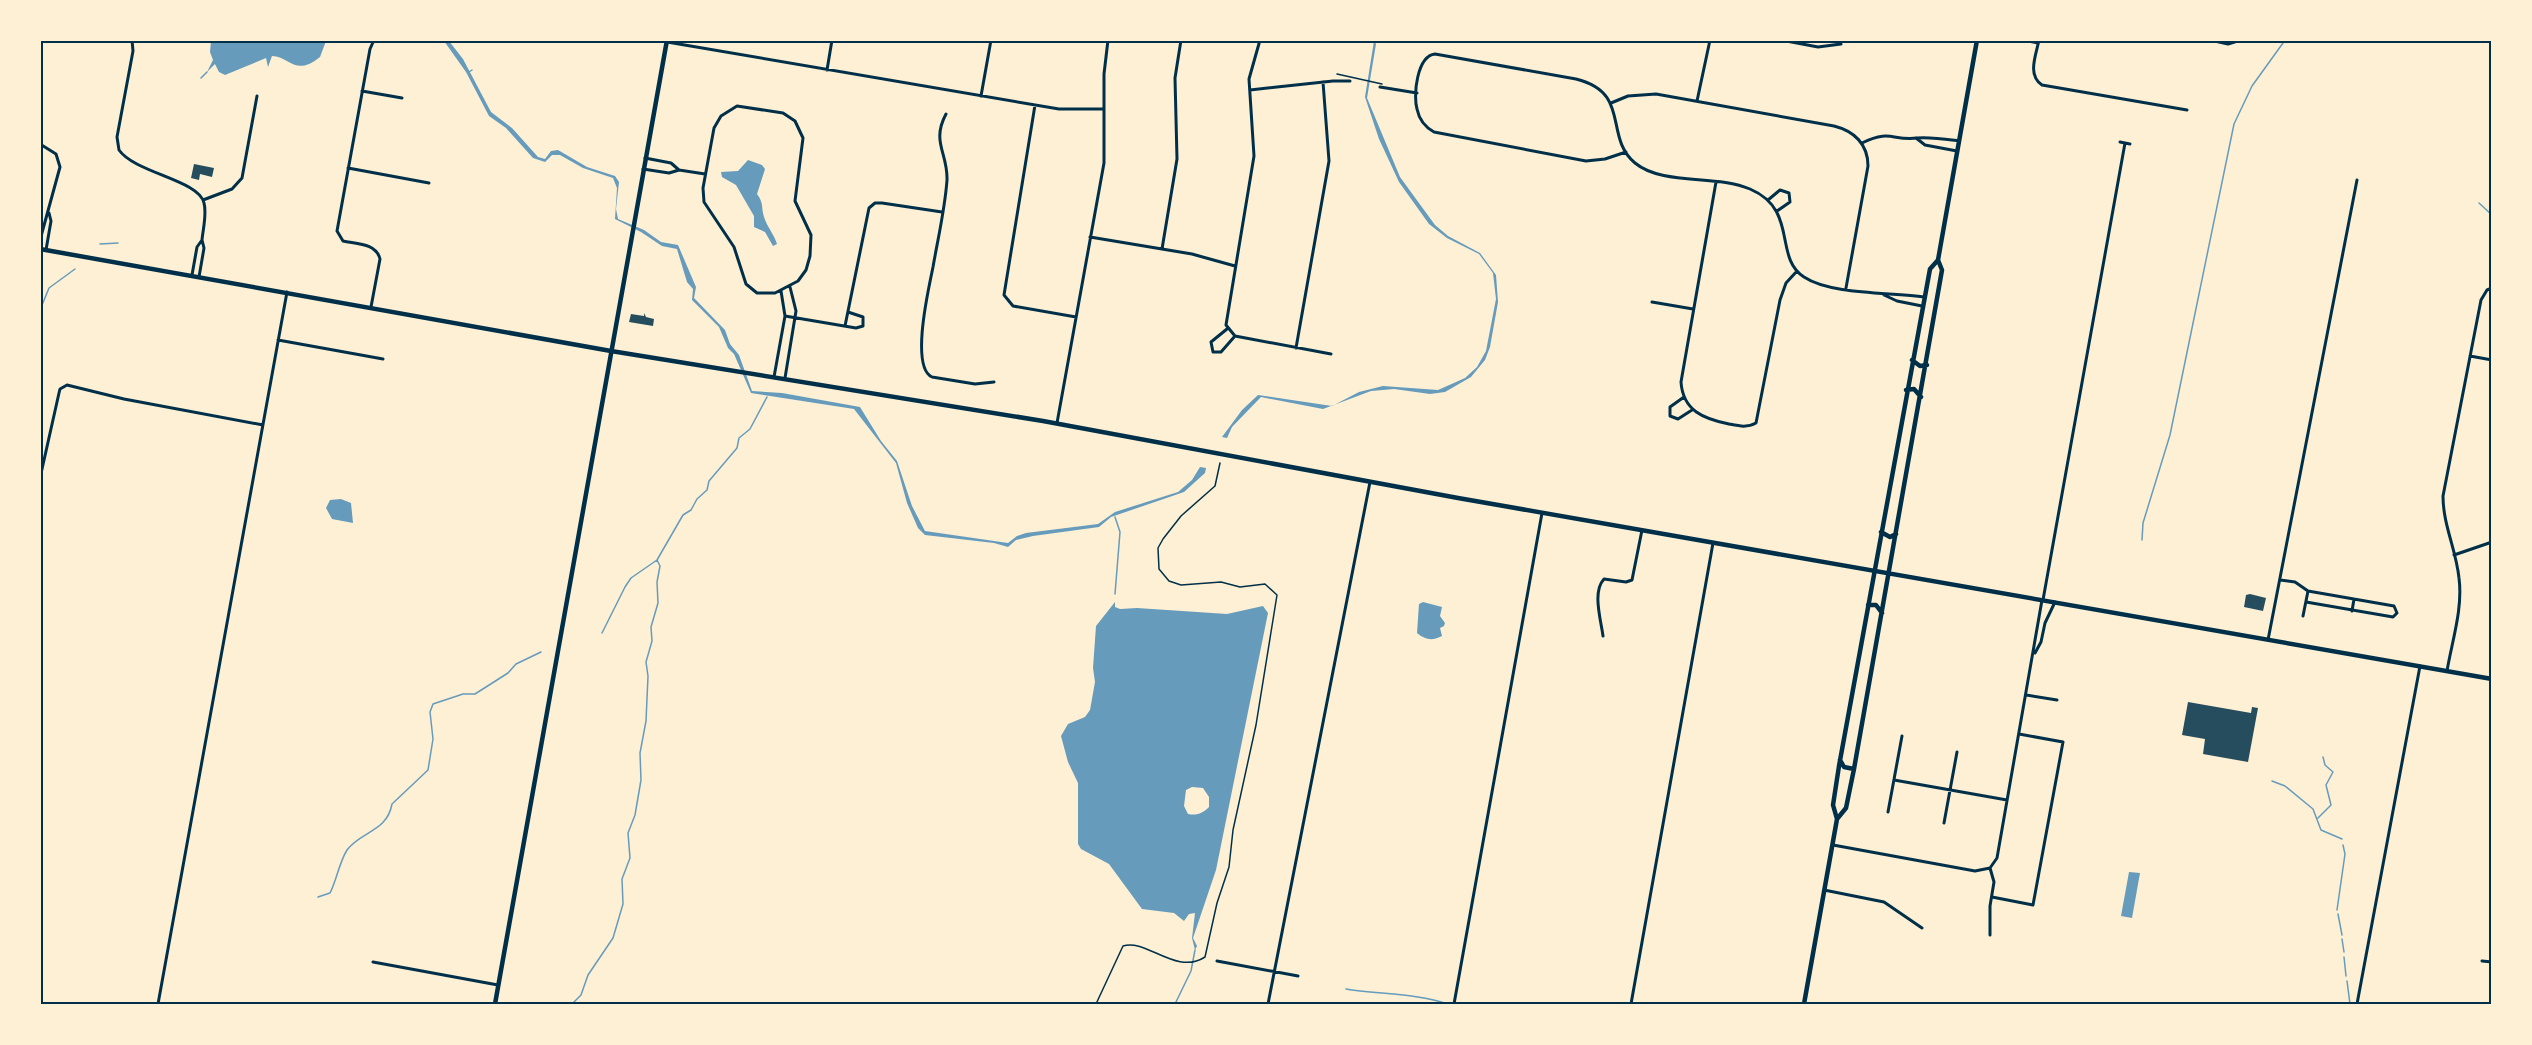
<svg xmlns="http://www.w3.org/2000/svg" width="2532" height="1045" font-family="Arial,sans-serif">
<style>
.water{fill:#669bbc;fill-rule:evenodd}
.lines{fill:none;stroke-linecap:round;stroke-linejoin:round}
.stream{stroke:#669bbc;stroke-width:1.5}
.building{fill:#264d5e}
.path{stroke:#003049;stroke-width:1.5}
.minor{stroke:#003049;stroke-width:3}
.secondary{stroke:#003049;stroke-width:4.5}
.neatline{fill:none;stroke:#003049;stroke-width:2}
</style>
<rect width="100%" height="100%" fill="#fdf0d5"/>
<path class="water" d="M211 41V40L326 41 320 57C295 77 291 57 272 56L268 67 266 58 225 75 219 72 215 64 207 72 213 60 210 52Z
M444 41H449L463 59 491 112 512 128 538 157 545 159 551 151 558 150 587 167 615 176 619 182 616 209 618 219 644 230 661 242 678 245 696 287 694 298 725 330 730 344 739 355 752 391 782 393 860 407 881 441 897 461 912 506 925 531 1008 543 1017 536 1026 533 1098 524 1115 512 1178 492 1192 480 1200 467 1206 468 1205 473 1184 492 1111 517 1099 527 1033 536 1016 540 1008 547 994 543 925 535 918 528 907 503 896 463 854 409 751 393 734 354 728 348 719 327 692 300 693 289 687 282 677 249 662 246 641 232 615 219 617 188 613 178 583 168 560 155H552L545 162 533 158 506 128 489 116 466 72Z
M1374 41 1376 44 1367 98 1400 177 1435 225 1448 236 1480 253 1496 275 1498 302 1490 347 1485 360 1471 377 1445 392 1430 394 1394 389 1371 391 1323 409 1261 397 1232 427 1227 438 1222 437 1242 410 1258 395 1332 406 1359 392 1383 386 1438 390 1465 378 1477 367 1486 351 1496 299 1493 273 1479 254 1447 238 1429 224 1399 182 1379 139 1365 97Z
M748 160 762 165 765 169 757 194C764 203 761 208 764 217 767 227 774 234 777 244L773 246 765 232 754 227V216L736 185 722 177 721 172 738 171Z
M330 500 341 499 351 503 353 523 332 519 326 508Z
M1115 602V607L1120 609 1137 608 1227 614 1263 606 1268 613 1216 870 1193 938 1197 946 1195 950 1192 938 1195 913 1189 914 1184 921 1174 913 1142 909 1109 864 1081 849 1078 844V783L1068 762 1061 736 1068 724 1085 717 1090 710 1095 682 1093 668 1096 626ZM1192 787 1203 788 1209 797V807C1203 813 1197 816 1188 814L1184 806 1186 790Z
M1423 602 1442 607 1440 616 1445 623 1444 626 1440 628 1442 636C1433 641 1425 640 1417 633L1419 604Z
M2129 872 2140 873 2132 918 2121 916Z"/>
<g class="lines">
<path class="stream" d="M469 72 472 70
M201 78 207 72
M2479 203 2492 215
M100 244 118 243
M40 310 49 288 75 269
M1115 517 1120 532 1115 594
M2142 540 2143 523 2170 435 2234 124 2252 86 2283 43
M602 633 625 587 631 578 657 560 683 515 691 510 697 499 707 490 709 481 737 448 739 438 750 429 767 397
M2272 781 2285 786 2313 809 2321 830 2342 839
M2318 818 2331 805 2326 785 2333 772 2325 765 2323 757
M318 897 330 893C337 879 339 863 347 850 361 831 387 832 392 804L428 770 433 739 430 712 433 704 463 694H475L508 673 516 664 541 652
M2337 910 2345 854 2343 845
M2338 914 2342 935
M2342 939 2344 952
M2344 957 2346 976
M2347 981 2350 1004
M1346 989C1375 994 1423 994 1447 1004
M572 1004 581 995 588 975 613 938 623 904 622 879 630 858 628 833 635 815 641 780 640 753 646 721 648 676 646 662 652 641 651 627 658 603 657 582 660 566 657 560
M1175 1004 1191 971 1195 950"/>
</g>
<path class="building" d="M194 164 214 168 212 177 200 174 199 180 191 178Z
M644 313 646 317 654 319 653 326 629 322 631 314 644 316Z
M2250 594 2266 598 2263 611 2244 607 2246 595Z
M2188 702 2251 713 2252 707 2258 708 2248 762 2203 754 2205 739 2182 735Z"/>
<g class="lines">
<path class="path" d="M1337 74 1382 84
M1096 1004 1123 946C1146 938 1176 976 1205 957L1217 903 1229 867 1233 830 1256 725 1277 595 1265 584 1240 587 1221 582 1181 585 1169 581 1159 569 1158 548 1163 539 1181 516 1215 486 1220 463"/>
<path class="minor" d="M132 40 133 51 117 137 119 150C135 173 199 180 204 203 207 214 203 229 202 240
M1260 40 1249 79 1254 156 1226 325 1235 336 1331 354
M1781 40 1818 47 1841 44
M2024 40 2038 43
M2039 40C2036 55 2027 75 2042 85L2187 110
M2210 40 2228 44 2241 40
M667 42 1059 109H1104
M827 70 832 40
M1380 87 1417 93
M1250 90 1333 81H1350
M362 91 402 98
M981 96 991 40
M1697 101 1710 40
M1611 103 1628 96 1656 94 1834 126C1854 131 1868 144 1868 166L1846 288
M1035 105 1004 295 1013 306 1076 317
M737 106 783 113 795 121 803 138 795 201 811 235 810 256 806 270 798 281 775 293H757L746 284 734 247 704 202 703 188 714 128 721 116Z
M946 114C931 142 948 153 947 180 945 209 938 238 933 267 929 287 910 367 932 377L975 384 994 382
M1916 138 1925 145 1957 151
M2120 142 2130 144
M1862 143C1891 129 1892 141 1917 138 1932 137 1944 139 1959 141
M40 144 56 154 60 167 40 240
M1626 152 1605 159 1586 161 1434 132C1425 127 1419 119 1417 109 1413 95 1417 56 1435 54L1576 79C1632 93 1603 136 1635 163 1663 186 1716 174 1750 189 1799 210 1773 257 1804 277 1831 295 1892 292 1924 297
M348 168 429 183
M643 169 669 173 679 170 671 163 645 158
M679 170 705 174
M1716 182 1681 382C1683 411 1704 419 1729 424 1739 426 1747 428 1756 423L1780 300 1786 283 1797 271
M203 200 232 189 242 178 257 96
M1768 200 1780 190 1789 193 1790 202 1777 211
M1090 237 1192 254 1235 266
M1162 249 1177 159 1175 78 1181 40
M46 250 51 221 49 213
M192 275 197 247 202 240 204 248 199 277
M1884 295 1897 301 1922 306
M1652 302 1693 309
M371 307 380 259C376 243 357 244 343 241L337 231 370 49 374 40
M785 316 856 328 863 326V317L848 312
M845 326 869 208 875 203H882L942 212
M1227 329 1211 342 1213 352H1221L1235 336
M278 340 383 359
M1296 348 1329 161 1323 82
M2470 356 2492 360
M774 377 785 316 781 291
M785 378 796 311 790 287
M1684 397 1670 407V416L1678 419 1692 410
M1057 423 1104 163V74L1108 40
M40 478 59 393 60 389 67 385 124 399 263 425
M2454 555 2492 542
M2280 580 2295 582 2308 591 2303 616
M2043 600 2125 143
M2306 602 2393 617 2397 613 2394 606 2308 591
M2352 611 2354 599
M1603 636C1601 620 1592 592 1604 579L1626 582 1632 580 1642 530
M2268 640 2357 180
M2035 653 2041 642 2045 623 2055 602
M2447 671C2452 641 2463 609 2459 578 2456 549 2443 525 2443 496L2481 300 2487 290 2492 288
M2026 695 2057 700
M1894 780 2007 800
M1888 812 1902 736
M1944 823 1957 752
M1833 845 1975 871 1990 868
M1990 868 1997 858 2042 600
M1824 890 1884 902 1922 928
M1992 897 2033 905 2063 742 2019 734
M1990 935V906L1994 882 1990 868
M1217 961 1298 976
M2482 961 2492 962
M373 962 498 985
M158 1004 287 292
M1268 1004 1370 482
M1454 1004 1542 513
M1631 1004 1713 543
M2357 1004 2420 666"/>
<path class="secondary" d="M40 249 611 351 1043 421 1458 498 2492 679
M1912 360 1920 366 1927 365
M1906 390 1914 389 1921 397
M1881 532 1890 537 1896 534
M1868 605H1876L1882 613
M1840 760 1844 767 1854 769
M1837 819 1846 808 1854 769 1942 270 1938 260
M495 1004 667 40
M1804 1004 1837 819 1833 805 1839 766 1930 269 1938 260 1977 40"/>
</g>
<rect width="2532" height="1045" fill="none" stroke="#fdf0d5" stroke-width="84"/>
<rect x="42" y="42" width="2448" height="961" class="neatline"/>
</svg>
